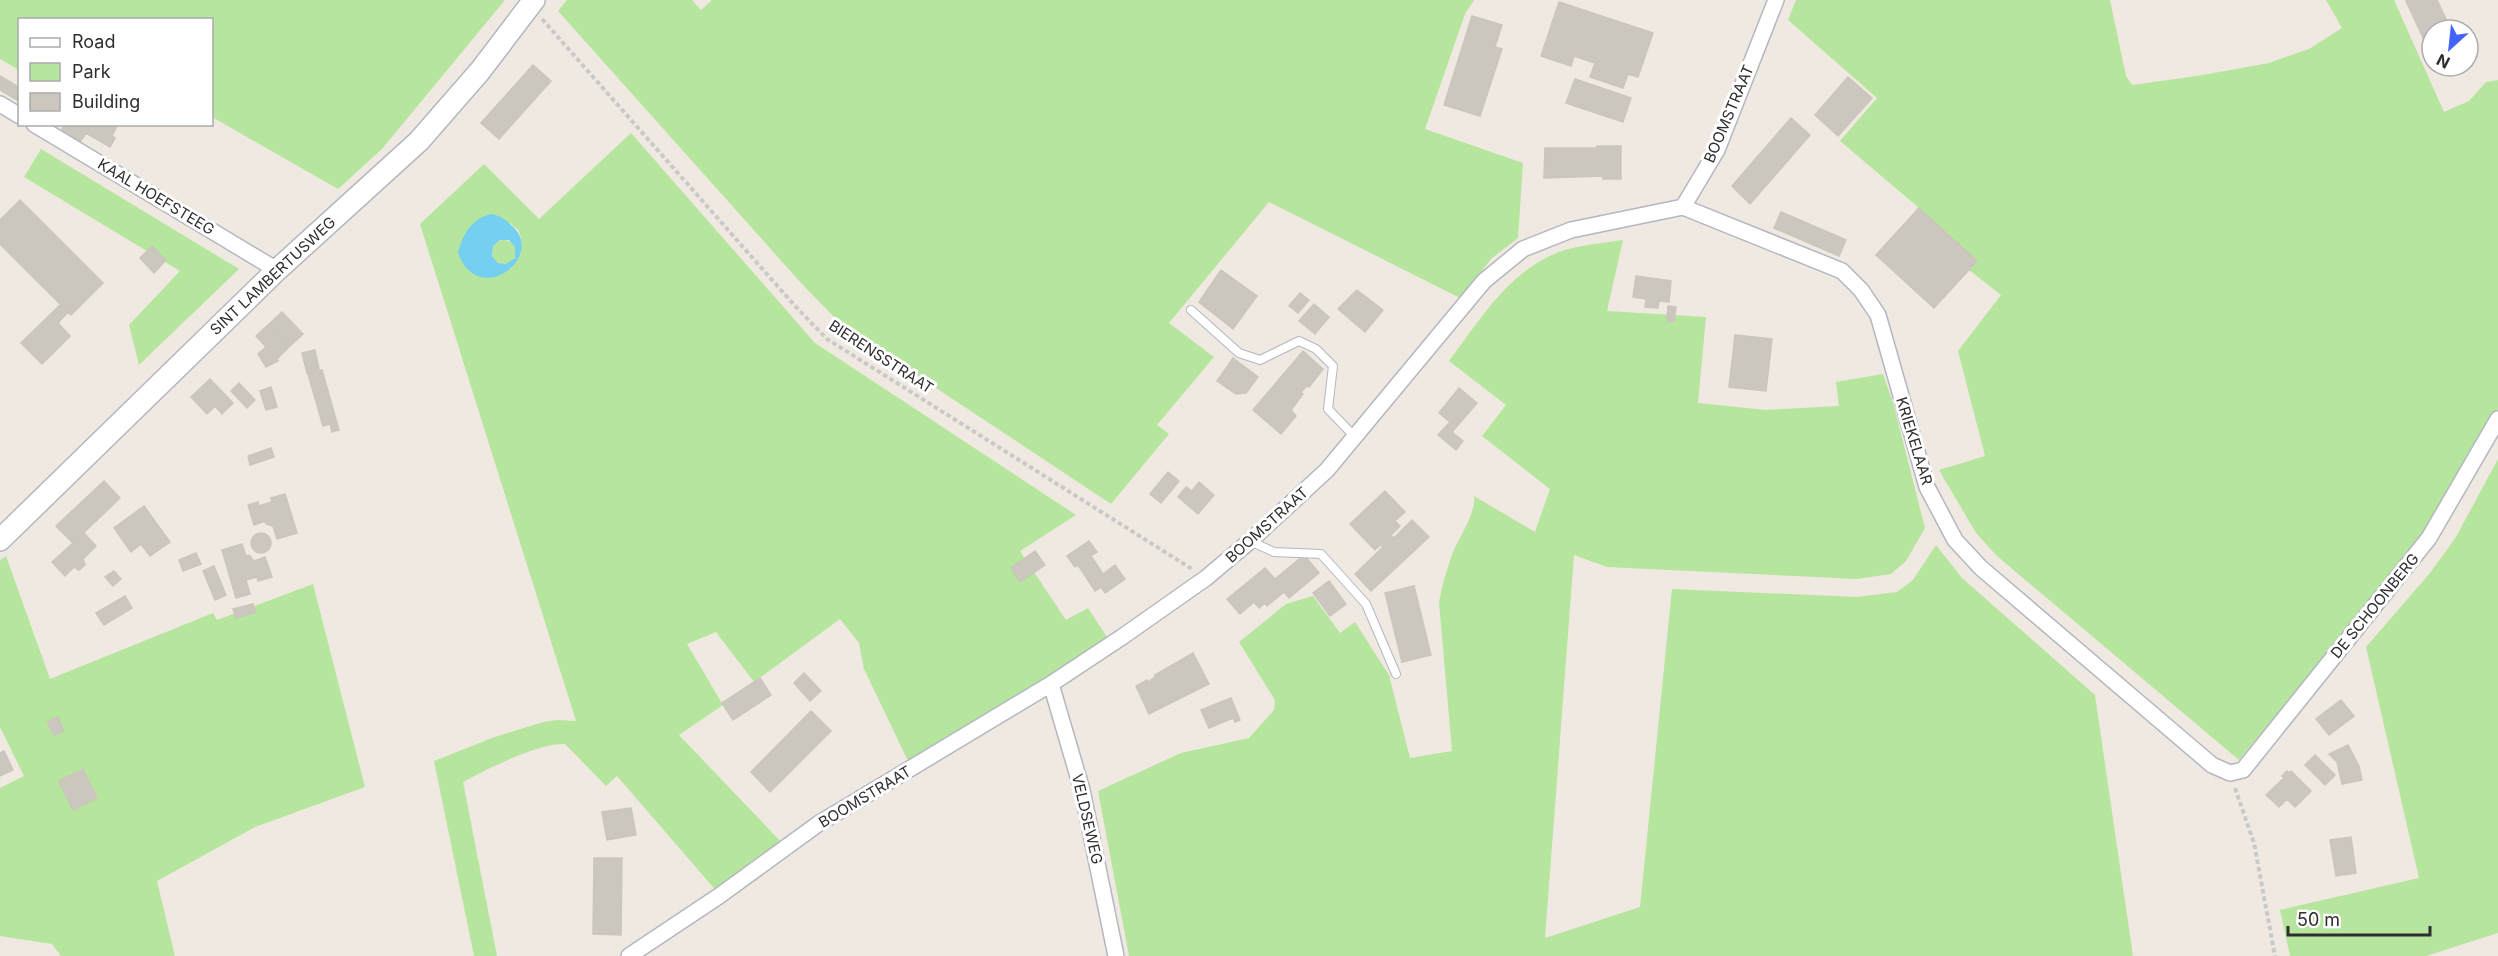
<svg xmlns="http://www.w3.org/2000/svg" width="2498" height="956" font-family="Inter,sans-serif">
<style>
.green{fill:#b6e59e;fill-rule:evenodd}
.water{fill:#75cff0;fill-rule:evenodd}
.building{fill:#cbc7bf;stroke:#cbc5ba;stroke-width:1.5}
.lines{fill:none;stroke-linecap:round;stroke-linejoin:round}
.lane-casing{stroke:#b4b7c1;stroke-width:10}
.street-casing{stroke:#b4b7c1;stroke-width:18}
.secondary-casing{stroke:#b4b7c1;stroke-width:24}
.path{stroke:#c9c9c9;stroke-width:4;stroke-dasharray:4.5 3;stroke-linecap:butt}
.lane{stroke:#fff;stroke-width:8}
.street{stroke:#fff;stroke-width:15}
.secondary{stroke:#fff;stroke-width:21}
.labels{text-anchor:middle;stroke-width:6;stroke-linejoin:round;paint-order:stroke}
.street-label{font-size:15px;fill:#2e2e2e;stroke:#fff}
</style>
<rect width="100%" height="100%" fill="#efe9e1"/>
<path class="green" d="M0 0H505L382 149 338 189 212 117V20H20L19 70 0 59Z
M567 0H692L701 10 712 0H1474L1465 14 1425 129 1523 163 1518 238 1492 258 1460 298 1269 202 1169 323 1214 357 1157 425 1169 434 1111 504 844 327 801 283 558 11Z
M1796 0H2110L2126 76 2132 85 2197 76 2269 63 2309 49 2342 28 2326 0H2394L2444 112 2469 101 2486 82 2498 80V409L2490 420 2433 527 2239 760 1997 556 1976 533 1939 470 1985 456 1958 351 2001 295 1908 222 1918 207 1840 141 1877 98 1788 20Z
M631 133 815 343 1076 515 1020 551 1066 620 1088 608 1109 640 909 763 864 669 859 643 840 619 754 682 716 632 687 644 723 705 679 735 783 844 719 894 617 776 606 786 565 744C540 742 487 769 463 782L497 956H474L434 761 492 738 543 722 558 720 576 721 420 224 484 164 539 219ZM510 223 519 231 522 243 511 269 458 253Z
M41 149 239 269 139 365 129 325 180 271 24 177Z
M492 252a12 12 0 1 1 24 0a12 12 0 1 1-24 0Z
M1623 240 1607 311 1706 317 1698 403 1766 410 1839 406 1836 382 1883 374 1894 406 1925 528 1906 561 1891 574 1857 579 1607 567 1574 555 1545 938 1640 907 1672 589 1857 597 1897 592 1913 580 1936 545 1962 578 2095 695 2133 956H1129L1098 791 1181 753 1249 738 1274 710 1275 700 1239 642 1286 604 1313 596 1340 633 1355 622 1389 675 1410 758 1452 751 1439 602C1442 585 1447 569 1453 552 1459 538 1477 511 1474 496L1535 532 1550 489 1482 436 1506 405 1449 361C1480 320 1509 271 1559 252 1579 245 1603 243 1623 240Z
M2498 459V933L2426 956H2290L2280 910 2419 878 2366 647 2430 573 2456 537Z
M6 556 50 679 213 613 217 620 313 584 365 787 255 827 157 881 175 956H61L52 944 0 936V788L24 776 0 727V560Z"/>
<path class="water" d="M491 214C499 215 505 219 511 225 548 255 479 310 458 253 463 234 471 219 491 214ZM500 240H509L515 247V258L506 264 498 263 492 256 493 246Z"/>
<path class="building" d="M2409 0H2437L2451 30H2432V57L2406 1Z
M1559 2 1653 33 1638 77 1628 74 1623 88 1590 77 1595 63 1574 56 1571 66 1541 56Z
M1472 16 1502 25 1495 47 1502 49 1480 116 1444 105Z
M533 65 551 81 499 139 481 123Z
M0 76 20 88V102L0 90Z
M1848 77 1872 98 1838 136 1815 115Z
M1575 79 1631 98 1623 122 1566 103Z
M1791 118 1810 135 1750 204 1732 186Z
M65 124H118L112 136 115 138 110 147 86 133 80 142 61 131Z
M1597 146H1621V179H1603V176L1544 178 1545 148H1597Z
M20 200 103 283 71 315 0 244V220Z
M1919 208 1977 261 1934 308 1876 255Z
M1781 212 1846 240 1839 256 1774 228Z
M152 246 166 260 154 273 140 258Z
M1221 270 1257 296 1233 329 1199 302Z
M1636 276 1671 281 1669 302 1659 301 1658 308 1645 307 1646 299 1633 297Z
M1357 290 1383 310 1365 332 1338 309Z
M1300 293 1309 300 1298 313 1289 306Z
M1314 304 1329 317 1315 334 1299 321Z
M60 305 68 312 58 323 70 336 42 364 21 343Z
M1668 306 1676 307 1674 322 1667 321Z
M282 312 303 334 290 346 269 324Z
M269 324 290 346 277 359 278 361 266 367 258 354 266 347 256 336Z
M1735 335 1772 339 1766 391 1729 387Z
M315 350 319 369 307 373 302 353Z
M1303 351 1323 369 1309 387 1307 386 1301 392 1303 394 1291 410 1296 416 1281 434 1253 410Z
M1233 358 1258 377 1246 393 1236 394 1217 381Z
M322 370 339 430 332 432 330 424 323 426 308 374Z
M210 379 233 403 222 414 215 406 207 414 191 397Z
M239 383 255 400 247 408 231 391Z
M271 387 277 407 266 410 260 391Z
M1459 388 1477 403 1452 432 1463 441 1456 450 1438 435 1450 422 1439 413Z
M271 448 274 457 250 465 248 456Z
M1168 472 1179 481 1161 503 1150 494Z
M104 481 120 498 73 543 56 526Z
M1199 482 1214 495 1198 514 1178 497 1186 487 1192 491Z
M1385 491 1405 512 1395 521 1400 526 1391 535 1394 538 1412 520 1429 537 1371 591 1355 574 1383 547 1380 545 1375 550 1350 524Z
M285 494 297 533 277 539 273 526 266 524 265 521 254 525 248 505 258 502 259 506 272 502 271 498Z
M144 506 170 542 150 556 141 544 131 552 114 528Z
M251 543a10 10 0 1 1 20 0a10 10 0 1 1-20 0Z
M84 533 96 546 83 559 85 565 79 570 74 567 65 576 52 562Z
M1089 541 1097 552 1091 556 1103 574 1115 565 1125 579 1105 593 1101 587 1095 591 1078 565 1075 567 1067 556Z
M242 544 246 556 249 555 254 561 265 557 272 577 258 581 257 577 246 580 250 594 236 598 222 550Z
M1035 551 1045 565 1020 582 1011 568Z
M196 553 201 564 183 571 179 560Z
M1304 555 1319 573 1289 598 1284 592 1267 606 1265 603 1259 608 1254 602 1240 614 1227 599 1265 568 1275 579Z
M214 566 226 595 215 600 203 571Z
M114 571 121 579 113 586 105 577Z
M1329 581 1346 604 1330 616 1313 593Z
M1414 586 1431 655 1402 662 1385 593Z
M125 596 132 608 104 625 96 613Z
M253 604 256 612 236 618 233 609Z
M1193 653 1209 684 1149 714 1136 686 1147 680 1148 682 1156 676 1155 675Z
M804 673 821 691 810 701 794 683Z
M760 678 771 695 733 720 722 703Z
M1231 698 1240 720 1235 722 1233 718 1209 728 1201 710Z
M2341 700 2354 716 2329 735 2316 719Z
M811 711 831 731 770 792 751 772Z
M58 717 64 731 54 735 47 722Z
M2348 745 2359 766 2362 780 2342 784 2337 762 2329 754Z
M4 751 13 770 0 776V753Z
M2315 755 2335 775 2325 785 2305 765Z
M83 769 97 798 73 810 59 781Z
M2287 771 2289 773 2291 771 2311 791 2295 807 2287 799 2279 807 2266 795 2284 778 2282 776Z
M631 808 636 835 607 840 602 812Z
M2351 837 2356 873 2336 876 2330 840Z
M594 858H622L621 935 593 934Z"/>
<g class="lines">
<g class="lane-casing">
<path id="lane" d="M1191 310 1239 353 1260 360 1299 341 1316 349 1333 366 1328 409 1355 437
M1250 541 1274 552 1321 554 1366 604 1396 674"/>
</g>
<g class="street-casing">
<path id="street" d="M0 104 20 116
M34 124 277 270
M1683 207 1842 271 1861 290 1878 315 1927 487 1955 540 1981 568 2212 765 2230 773 2243 770 2429 538 2498 419
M1051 684 1082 790 1116 956
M629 956 719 896 818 824 1051 684 1122 637 1206 578 1250 541 1327 470 1484 281 1523 249 1571 230 1683 207 1717 150 1776 0"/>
</g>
<g class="secondary-casing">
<path id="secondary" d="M0 540 277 270 419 141 480 71 534 0"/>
</g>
<path class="path" d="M542 19 795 306 827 339 1192 569
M2235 788 2254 843 2275 956"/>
<use href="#lane" class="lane"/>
<use href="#street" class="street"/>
<use href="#secondary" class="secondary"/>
</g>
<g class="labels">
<g class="street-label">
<text transform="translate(1729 114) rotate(-67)" y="5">BOOMSTRAAT</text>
<text transform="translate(156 197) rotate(31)" y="5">KAAL HOEFSTEEG</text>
<text transform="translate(273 276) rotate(-43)" y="5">SINT LAMBERTUSWEG</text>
<text transform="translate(881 357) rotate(33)" y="5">BIERENSSTRAAT</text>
<text transform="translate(1914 441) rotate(73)" y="5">KRIEKELAAR</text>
<text transform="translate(1267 525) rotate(-42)" y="5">BOOMSTRAAT</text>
<text transform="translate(2375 606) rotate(-51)" y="5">DE SCHOONBERG</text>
<text transform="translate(865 797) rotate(-31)" y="5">BOOMSTRAAT</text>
<text transform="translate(1087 819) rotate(77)" y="5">VELDSEWEG</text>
</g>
</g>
<rect x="18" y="18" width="195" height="108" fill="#ffffff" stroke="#ababab" stroke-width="1.5"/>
<rect x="30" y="38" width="30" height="9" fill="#ffffff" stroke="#ababab" stroke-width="1.5"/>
<text x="72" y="48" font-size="18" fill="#2e2e2e">Road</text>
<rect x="30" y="63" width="30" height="18" fill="#b6e59e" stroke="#ababab" stroke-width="1.5"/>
<text x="72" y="78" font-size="18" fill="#2e2e2e">Park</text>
<rect x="30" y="93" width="30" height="18" fill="#cbc7bf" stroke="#ababab" stroke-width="1.5"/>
<text x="72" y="108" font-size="18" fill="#2e2e2e">Building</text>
<g transform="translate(2450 48) rotate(207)"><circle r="28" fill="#ffffff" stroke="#ababab" stroke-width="1.5"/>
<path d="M0-4.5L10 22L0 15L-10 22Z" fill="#4264fb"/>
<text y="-9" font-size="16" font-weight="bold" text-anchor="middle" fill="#2e2e2e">N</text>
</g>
<path d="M2288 926v9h142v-9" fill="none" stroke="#2e2e2e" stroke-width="3"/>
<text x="2297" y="926" font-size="18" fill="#2e2e2e" stroke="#ffffff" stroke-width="4.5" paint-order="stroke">50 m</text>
</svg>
